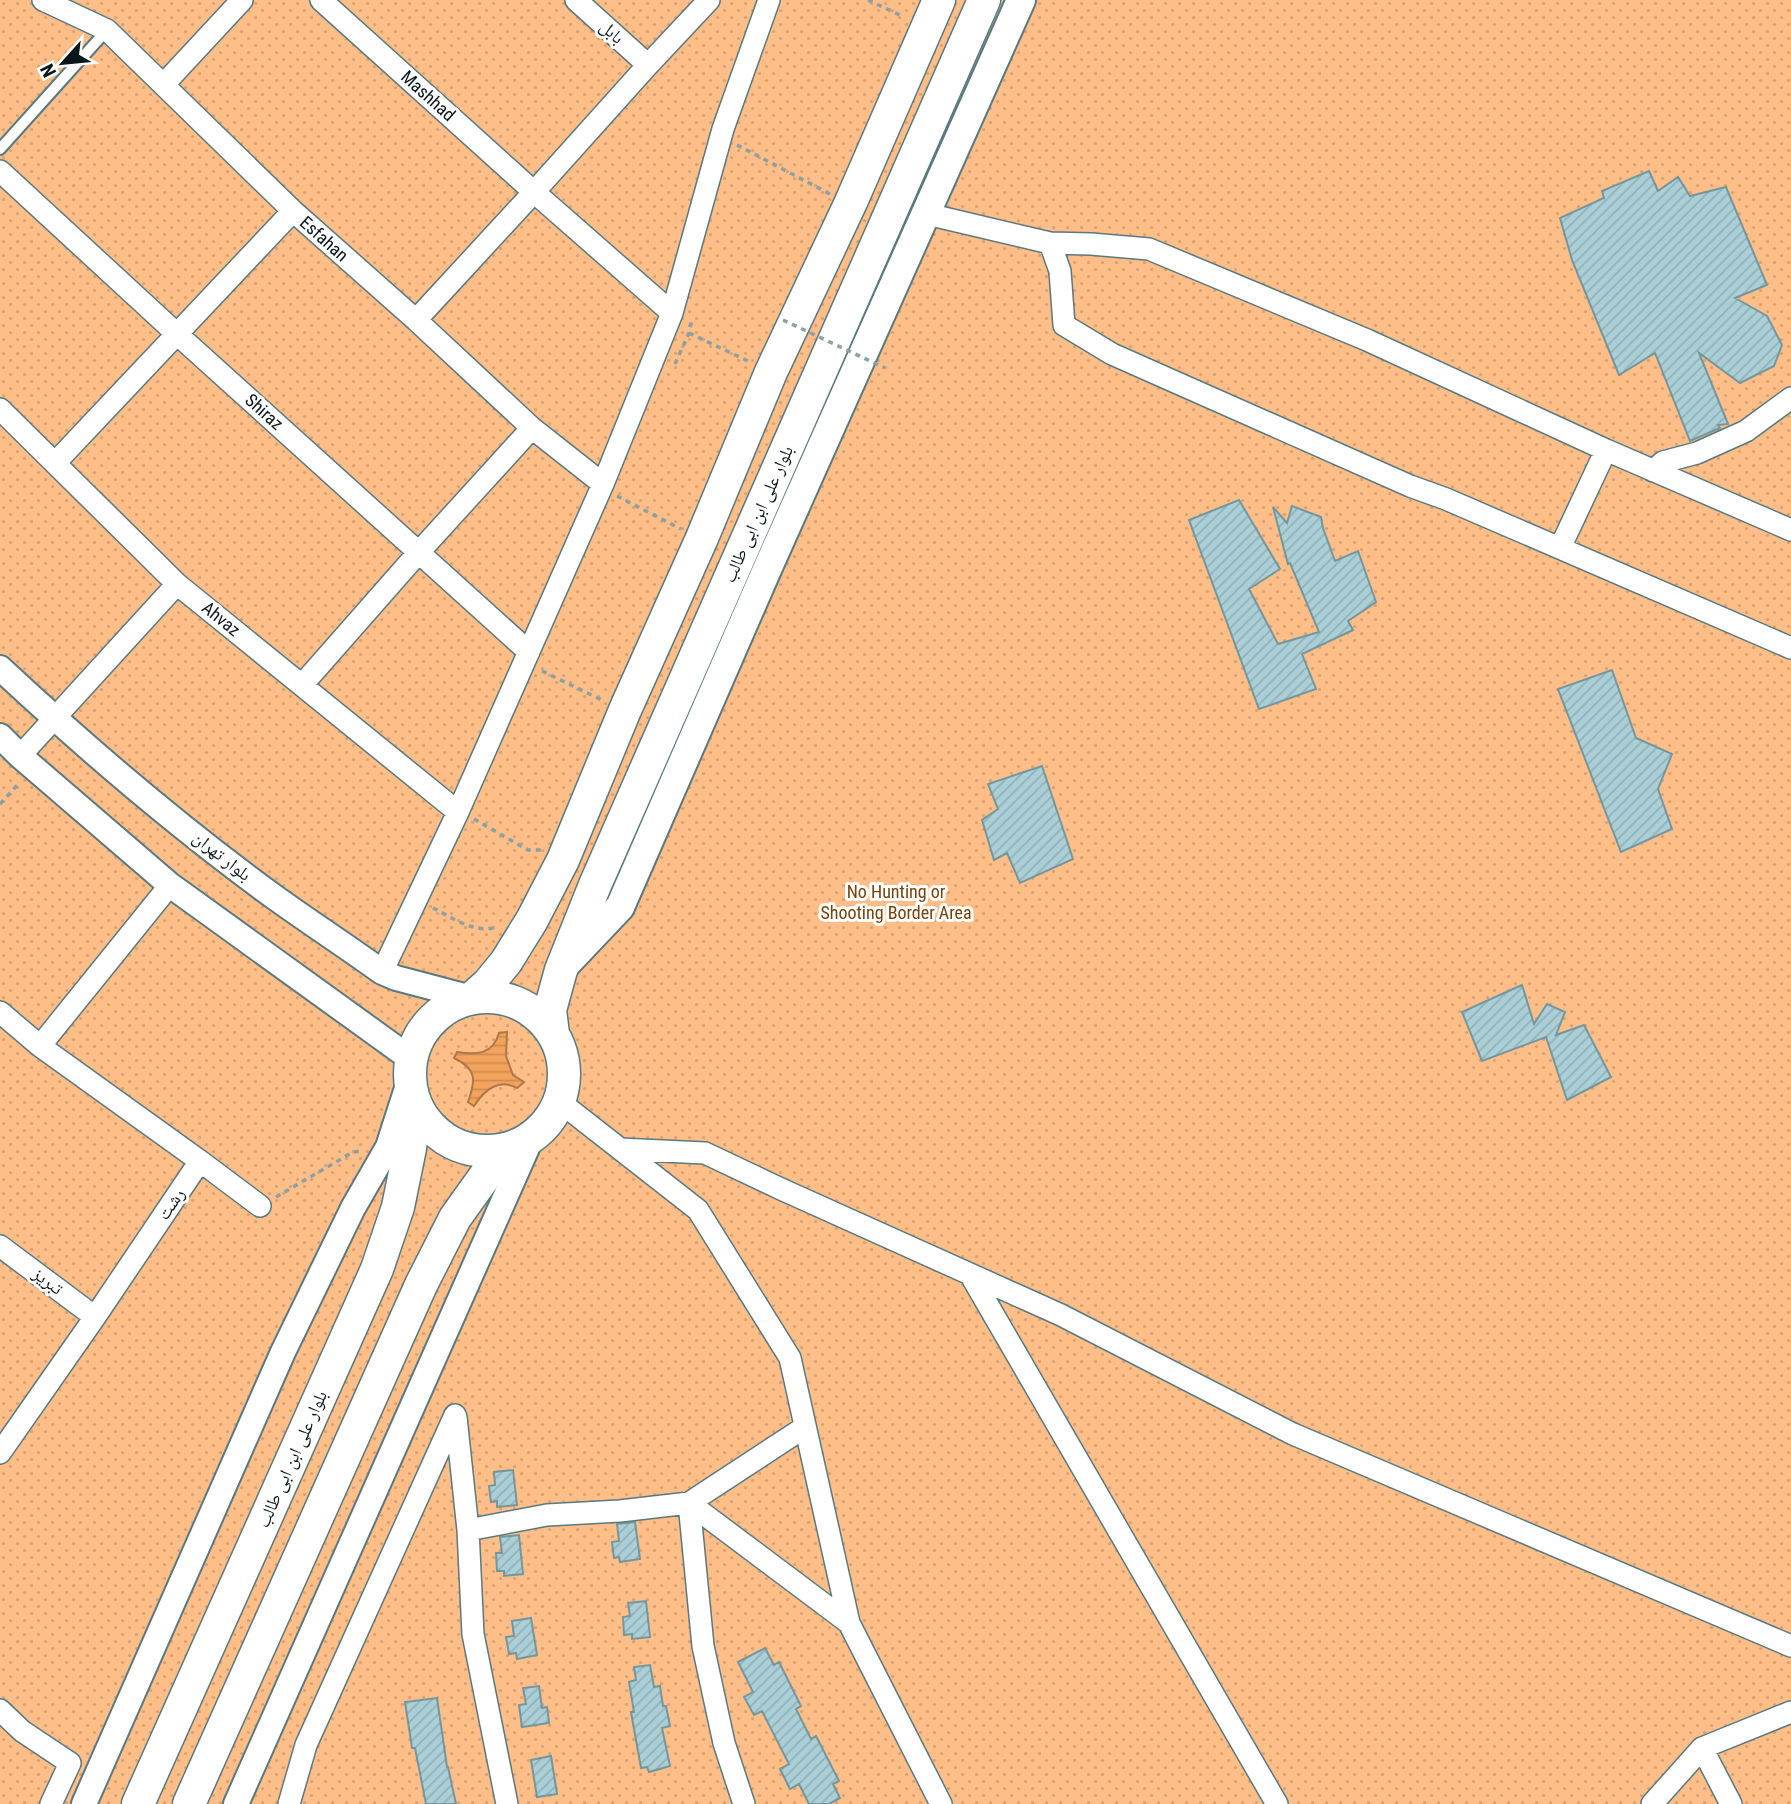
<svg xmlns="http://www.w3.org/2000/svg" width="1791" height="1804" font-family="'Roboto Condensed','Noto Naskh Arabic',sans-serif">
<style>
.park{fill:url(#park-dots)}
.water{fill:url(#water-rules);stroke:#ad7948;stroke-width:2}
.building{fill:url(#building-hatch);stroke:#74979d;stroke-width:2}
.lines{fill:none;stroke-linecap:round;stroke-linejoin:round}
.service-casing{stroke:#58797f;stroke-width:14}
.minor-casing{stroke:#58797f;stroke-width:24}
.tertiary-casing{stroke:#58797f;stroke-width:28}
.secondary-casing{stroke:#58797f;stroke-width:32}
.primary-casing{stroke:#58797f;stroke-width:35}
.path{stroke:#8aa1a5;stroke-width:3.5;stroke-dasharray:5 5;stroke-linecap:butt}
.service{stroke:#fff;stroke-width:10}
.minor{stroke:#fff;stroke-width:21}
.tertiary{stroke:#fff;stroke-width:24}
.secondary{stroke:#fff;stroke-width:28}
.primary{stroke:#fff;stroke-width:32}
.path-bridge{stroke:#8aa1a5;stroke-width:3.5;stroke-dasharray:5 5;stroke-linecap:butt}
.labels{text-anchor:middle;stroke-width:6;stroke-linejoin:round;paint-order:stroke}
.street-label{font-size:18px;fill:#0a171a;stroke:#fff}
.park-label{font-size:18px;fill:#75420b;stroke:#fff}
</style>
<defs>
<pattern id="park-dots" width="8" height="8" patternUnits="userSpaceOnUse" patternTransform="scale(1.75)"><rect width="8" height="8" fill="#ffbd87"/><path d="M2 2h.1M6 6h.1" fill="none" stroke="#d9a274" stroke-width="1.8" stroke-linecap="round"/></pattern>
<pattern id="water-rules" width="6" height="5" patternUnits="userSpaceOnUse" patternTransform="scale(1.75)"><rect width="6" height="5" fill="#f3a35c"/><path d="M0 2.5h6" fill="none" stroke="#cf8c4f"/></pattern>
<pattern id="building-hatch" width="6" height="6" patternUnits="userSpaceOnUse" patternTransform="scale(1.75)"><rect width="6" height="6" fill="#abcfd6"/><path d="M-1 1l2-2M0 6l6-6M5 7l2-2" fill="none" stroke="#92b1b7"/></pattern>
</defs>
<rect width="100%" height="100%" fill="#dcf9ff"/>
<path class="park" d="M0 0H1791V1804H0Z"/>
<path class="water" d="M507 1032 506 1056 513 1075 524 1082 517 1088C499 1078 484 1090 474 1106L468 1102C476 1080 477 1069 454 1058L457 1052C476 1055 493 1055 499 1033Z"/>
<path class="building" d="M1649 171 1658 191 1678 177 1690 196 1726 187 1767 285 1735 298 1767 316 1782 345 1774 366 1740 383 1699 353 1728 424 1718 425 1720 428 1690 441 1655 353 1619 375 1572 260 1560 218 1604 198 1602 191Z
M1239 500 1280 569 1249 589 1278 644 1319 632 1290 563 1288 564 1273 507 1287 523 1292 506 1321 517 1323 528 1335 561 1358 551 1376 602 1348 621 1353 630 1302 654 1316 689 1259 709 1189 520Z
M1612 670 1636 738 1672 754 1658 789 1672 829 1621 852 1558 689Z
M1042 766 1073 859 1020 883 1007 853 994 860 982 820 998 809 988 784Z
M1522 985 1534 1024 1547 1004 1565 1012 1556 1035 1584 1025 1611 1077 1567 1100 1546 1037 1482 1061 1462 1012Z
M513 1470 517 1505 497 1507V1501L491 1502 489 1486 495 1485 494 1472Z
M635 1522 640 1559 620 1562 619 1557 614 1558 612 1542 619 1541 617 1524Z
M519 1535 523 1574 504 1576V1571H497L496 1553H502L500 1537Z
M646 1601 650 1637 632 1639V1634L624 1635 623 1617 630 1616 628 1603Z
M531 1618 537 1655 517 1659 516 1653 509 1654 506 1637 514 1636 512 1621Z
M765 1648 774 1665 779 1662 801 1706 796 1709 811 1739 816 1736 839 1781 833 1784 840 1798 829 1804H809L799 1784 790 1789 780 1769 789 1764 762 1711 754 1715 744 1697 753 1692 738 1662Z
M650 1665 654 1687 660 1686 663 1706H666L670 1726 662 1728 670 1766 649 1772 647 1767 641 1768 631 1712H634L629 1682 636 1680 634 1667Z
M539 1686 542 1708 547 1707 549 1723 522 1727 519 1705 526 1704 523 1688Z
M437 1698 447 1767H448L456 1804H426L415 1748H412L405 1702Z
M551 1756 557 1794 537 1797 531 1760Z"/>
<g class="lines">
<g class="service-casing">
<path id="service" d="M0 149 107 30"/>
</g>
<g class="minor-casing">
<path id="minor" d="M43 0 107 30 293 211 416 320 532 428 603 484
M321 0 534 192 416 320
M576 0 648 65
M164 84 242 0
M0 171 178 335 529 652
M927 214 1050 243 1091 244 1149 249 1367 340 1606 450 1791 530
M1050 243 1060 271 1064 325 1112 354 1410 486 1446 499 1791 648
M672 313 534 192 648 65 709 0
M0 409 177 584 458 812
M55 463 293 211
M1653 471 1663 462 1697 453 1746 431 1791 398
M1560 548 1606 450
M302 685 419 552 532 428
M20 756 177 584
M382 972 458 812 603 484 672 313 723 129 769 0
M0 1012 40 1046 200 1161 95 1317 0 1453
M40 1046 170 885
M560 1102 698 1210 790 1358 849 1623 941 1804
M620 1149 705 1153 781 1189 1061 1315 1293 1434 1791 1646
M200 1161 260 1206
M0 1246 95 1317
M970 1274 1277 1804
M456 1417 468 1530
M805 1427 689 1503 849 1623
M0 1710 22 1731 70 1763 51 1804
M1702 1748 1731 1804
M289 1804 306 1745 455 1415
M507 1804 473 1634 468 1530 547 1515 620 1511 689 1503 703 1646 724 1743 744 1804
M1652 1804 1702 1748 1791 1712"/>
</g>
<g class="tertiary-casing">
<path id="tertiary" d="M0 668C87 749 177 826 273 896 309 922 346 946 382 972L396 978 472 998
M0 736 20 756 170 885 411 1059
M84 1804 283 1352 353 1208 388 1147 409 1082
M236 1804 531 1139"/>
</g>
<g class="secondary-casing">
<path id="secondary" d="M565 965 620 907 765 574 1021 0"/>
</g>
<g class="primary-casing">
<path id="primary" d="M410 1074a77 77 0 1 1 154 0a77 77 0 1 1-154 0Z
M472 998 488 984 506 962 532 920 563 860 625 710 702 538 771 372 851 202 939 0
M553 1034 550 1010 561 970 595 885 984 0
M138 1804 377 1269 398 1207 410 1148 415 1104
M189 1804 421 1285 455 1218 485 1176 510 1149"/>
</g>
<path class="path" d="M868 0 904 17
M737 145 830 194
M689 333 750 362
M675 364 689 333 692 319
M617 496 681 529
M542 671 604 701
M0 804 20 782
M474 819 528 850H542
M433 908C453 918 474 934 497 927
M276 1197 353 1152 362 1151"/>
<use href="#service" class="service"/>
<use href="#minor" class="minor"/>
<use href="#tertiary" class="tertiary"/>
<use href="#secondary" class="secondary"/>
<use href="#primary" class="primary"/>
<path class="path-bridge" d="M783 320 885 368"/>
</g>
<g class="labels">
<g class="street-label">
<text transform="translate(612 32) rotate(42)" y="6">بابل</text>
<text transform="translate(428 96) rotate(42)" y="6">Mashhad</text>
<text transform="translate(324 239) rotate(42)" y="6">Esfahan</text>
<text transform="translate(264 412) rotate(42)" y="6">Shiraz</text>
<text transform="translate(758 514) rotate(-66)" y="6">بلوار علی ابن ابی طالب</text>
<text transform="translate(221 619) rotate(39)" y="6">Ahvaz</text>
<text transform="translate(222 856) rotate(38)" y="6">بلوار تهران</text>
<text transform="translate(171 1204) rotate(-56)" y="6">رشت</text>
<text transform="translate(48 1281) rotate(37)" y="6">تبریز</text>
<text transform="translate(292 1459) rotate(-66)" y="6">بلوار علی ابن ابی طالب</text>
</g>
<g class="park-label">
<text x="896" y="898">No Hunting or<tspan x="896" dy="21">Shooting Border Area</tspan></text>
</g>
</g>
<g transform="translate(63 63) rotate(243)" stroke="#ffffff" stroke-width="5" paint-order="stroke">
<path d="M0-5L12 26L0 18L-12 26Z" fill="#0a171a"/>
<text y="-10" font-size="19" font-weight="bold" text-anchor="middle" fill="#0a171a">N</text>
</g>
</svg>
